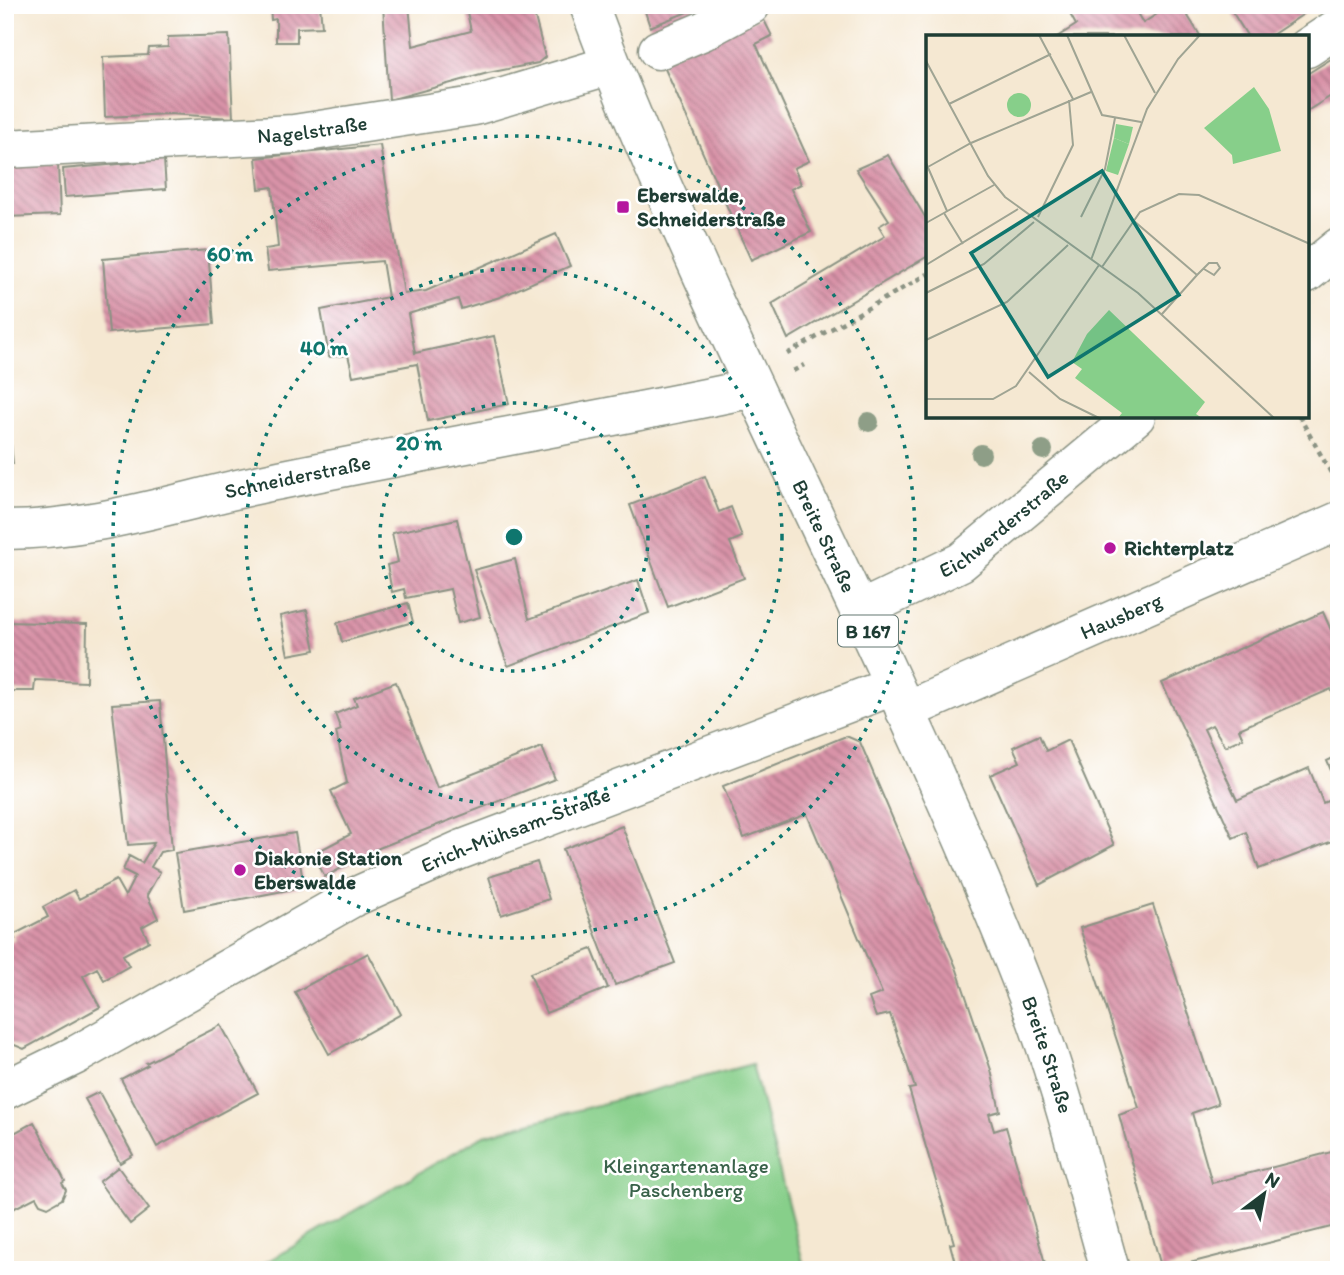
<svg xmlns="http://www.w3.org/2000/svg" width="1344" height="1275" font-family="Itim,sans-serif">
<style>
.green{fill:#87cf8a;stroke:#53865f;stroke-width:2}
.building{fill:url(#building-back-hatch)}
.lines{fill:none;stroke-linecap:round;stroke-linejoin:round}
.street-casing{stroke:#8a9283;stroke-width:41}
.primary-casing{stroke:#8a9283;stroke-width:41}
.path{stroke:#8a9283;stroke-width:4.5;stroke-dasharray:5 5;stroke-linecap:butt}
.street{stroke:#fff;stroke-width:38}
.primary{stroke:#fff;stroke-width:38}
.tree{fill:#8e9e87}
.ring{fill:none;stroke:#0f766e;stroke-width:3.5;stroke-dasharray:3.5 7}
.poi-dot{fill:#b5179e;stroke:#fff;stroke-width:2.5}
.labels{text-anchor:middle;stroke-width:5;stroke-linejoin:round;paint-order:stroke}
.shield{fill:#fff;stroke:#627771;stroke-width:2}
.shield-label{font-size:19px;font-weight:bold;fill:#1f3d34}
.street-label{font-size:21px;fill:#1f3d34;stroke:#fff}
.poi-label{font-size:21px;font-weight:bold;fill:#1f3d34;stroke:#fff;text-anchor:start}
.park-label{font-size:21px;fill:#39624a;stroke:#fff}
.inset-road{fill:none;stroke:#9fa493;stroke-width:2}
.view{fill:#0f766e;fill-opacity:0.15;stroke:#0f766e;stroke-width:3.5}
.inset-edge{fill:none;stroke:#1f3d34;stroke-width:3.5}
.centre{fill:#0f766e;stroke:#fff;stroke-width:3.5}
.ring-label{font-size:21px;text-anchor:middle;font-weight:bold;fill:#0f766e;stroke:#fff;stroke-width:5;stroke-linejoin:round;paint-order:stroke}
</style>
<defs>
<pattern id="building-back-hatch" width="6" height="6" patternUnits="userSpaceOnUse" patternTransform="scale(1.75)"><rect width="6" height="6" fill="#d993a8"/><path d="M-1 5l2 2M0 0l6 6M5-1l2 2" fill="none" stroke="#af798a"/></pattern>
</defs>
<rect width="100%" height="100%" fill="#fff"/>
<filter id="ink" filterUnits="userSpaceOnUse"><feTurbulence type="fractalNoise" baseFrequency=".0143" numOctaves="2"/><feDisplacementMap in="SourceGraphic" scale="14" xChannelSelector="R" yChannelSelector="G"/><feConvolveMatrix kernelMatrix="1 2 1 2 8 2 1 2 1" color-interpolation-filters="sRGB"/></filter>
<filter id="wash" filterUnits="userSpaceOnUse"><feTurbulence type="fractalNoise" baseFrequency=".00686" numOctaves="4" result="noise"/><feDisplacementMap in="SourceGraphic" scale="28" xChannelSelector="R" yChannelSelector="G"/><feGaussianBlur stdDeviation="1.57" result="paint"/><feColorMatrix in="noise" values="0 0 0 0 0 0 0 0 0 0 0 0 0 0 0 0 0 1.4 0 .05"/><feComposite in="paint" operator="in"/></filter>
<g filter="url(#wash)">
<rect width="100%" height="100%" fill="#f5e8d2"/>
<path class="green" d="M752 1064 805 1270H253L484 1135Z"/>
<g id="blocks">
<path class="building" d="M270 5H320L322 27 297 28V42H276V19L271 20Z
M383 5H409L413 46 471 31 467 12H460V5H532L545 57 538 63 488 73 389 100Z
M643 5H705L650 27Z
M1065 5H1132L1143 23 1171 5H1181L1201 37H1057L1076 25Z
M1228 5H1317L1269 37H1248Z
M762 16 772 36 756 44 809 161 794 168 801 184 791 189 811 232 751 260 661 60Z
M229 35 233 118 169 114 105 117 103 57 148 55 149 48 168 47V37Z
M1339 54V91L1307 111V74Z
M380 145 404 294 426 291 556 234 570 266 500 297 461 309 458 299 408 314 415 353 494 336 509 404 428 421 417 364 353 376 348 355 329 357 321 310 388 297 382 261 268 271 265 249 278 247 272 187 259 189 256 158Z
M888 155 928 222V256L788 339 772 304 885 236 879 226 889 220 856 169Z
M164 160 166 189 65 197 63 169Z
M58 164 60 215 5 217V173H13V166Z
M208 250 214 324 109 333 103 259Z
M9 423 13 464H5V424Z
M705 476 719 512 731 507 742 537 730 542 744 578 668 607 630 505Z
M457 519 480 617 458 623 450 589 406 598 404 589 392 592 387 565 398 562 392 533Z
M515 559 529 619 638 580 649 613 508 666 474 570Z
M408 603 413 622 342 642 337 623Z
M307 610 315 650 288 655 280 616Z
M1323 612 1339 648V698L1335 699 1331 689 1239 729 1243 738 1225 746 1212 725 1204 729 1237 800 1309 768 1323 803 1339 796V829L1334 831 1338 839 1259 869 1246 832 1233 838 1162 683Z
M5 622 87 624 86 682 35 680 34 691H5Z
M396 682 437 788 542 747 555 779 379 848 325 877 313 854 351 834 331 791 347 783 336 732 341 730 335 714 357 705 354 698Z
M160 701 172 850 160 852 151 867 160 872 147 895 158 918 142 927 149 941 123 955 129 966 104 980 97 968 83 976 100 1007 24 1049 5 1041V945L15 939 13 935 48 917 43 907 74 890 79 899 116 880 125 896 135 876 123 870 129 856 142 863 154 843 128 845 112 704Z
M1039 735 1046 751 1068 740 1114 845 1039 885 990 775 1020 762 1013 747Z
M846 736 860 742 956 967 991 1070 1000 1111 989 1114 994 1131 1006 1127 1047 1270H957L950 1244 954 1243 909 1089 915 1088 890 1014 876 1017 869 998 882 993 807 814 744 838 723 786Z
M1339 755V789L1327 761Z
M622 826 675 963 615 985 563 849Z
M295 833 304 887 184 910 175 853Z
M537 862 549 899 501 915 489 877Z
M1153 905 1218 1104 1192 1113 1212 1183 1339 1150V1225L1162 1270 1119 1115 1139 1108 1080 928Z
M592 949 608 988 546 1013 530 973Z
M368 953 401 1014 329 1054 295 992Z
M221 1025 258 1093 157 1147 121 1079 148 1065 146 1063Z
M99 1092 133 1155 120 1163 85 1099Z
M34 1122 65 1181 62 1183 66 1190 62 1199 48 1207 40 1204 36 1197 5 1213V1138Z
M118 1167 149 1209 130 1224 99 1182Z"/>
</g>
</g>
<g filter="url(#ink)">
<use href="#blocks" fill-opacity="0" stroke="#8a9283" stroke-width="2"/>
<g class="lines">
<g class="street-casing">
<g id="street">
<path d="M1307 48 1339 27"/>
<path d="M658 50 703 31 751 5"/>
<path id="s1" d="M5 149 294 134 474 106 611 65"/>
<path d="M1307 273 1339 247"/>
<path id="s2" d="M5 530C97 530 181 500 270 482 431 449 593 422 754 388"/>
<path id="s3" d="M859 611 961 562 1136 416"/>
<path id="s4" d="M905 711 1339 521"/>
<path id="s5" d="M5 1090 76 1055 352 898 460 850 893 686"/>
</g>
</g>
<g class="primary-casing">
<g id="primary">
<path id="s6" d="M589 5C625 105 669 201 712 297 817 526 932 752 1024 987 1060 1078 1083 1175 1110 1270"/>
</g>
</g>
<path class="path" d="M787 354 928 274
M793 371 804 365
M1299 416 1335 480"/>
<use href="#street" class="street"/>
<use href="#primary" class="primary"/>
</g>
<g class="tree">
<circle cx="869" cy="422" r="10"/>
<circle cx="1043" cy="450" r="10"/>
<circle cx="981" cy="454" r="10"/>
</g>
</g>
<g class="ring">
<circle cx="514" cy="537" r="134"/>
<circle cx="514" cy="537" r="268"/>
<circle cx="514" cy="537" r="401"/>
</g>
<g class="poi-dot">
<rect x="616" y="200" width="14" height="14" rx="3.5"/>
<circle cx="1110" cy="548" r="7"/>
<circle cx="240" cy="870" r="7"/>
</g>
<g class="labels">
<rect class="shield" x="838" y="615.5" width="60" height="31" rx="5"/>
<g class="shield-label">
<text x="868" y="638">B 167</text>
</g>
<g class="street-label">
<text dy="7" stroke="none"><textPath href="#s1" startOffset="308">Nagelstraße</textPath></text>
<text dy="7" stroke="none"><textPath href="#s2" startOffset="298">Schneiderstraße</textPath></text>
<text dy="7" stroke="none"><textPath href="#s3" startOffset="170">Eichwerderstraße</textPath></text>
<text dy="7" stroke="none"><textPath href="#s6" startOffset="581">Breite Straße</textPath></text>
<text dy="7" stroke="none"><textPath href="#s4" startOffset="236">Hausberg</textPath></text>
<text dy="7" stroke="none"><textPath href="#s5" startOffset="574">Erich-Mühsam-Straße</textPath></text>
<text dy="7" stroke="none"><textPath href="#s6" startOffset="1146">Breite Straße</textPath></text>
</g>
<g class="poi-label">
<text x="637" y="202">Eberswalde,<tspan x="637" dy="24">Schneiderstraße</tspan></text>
<text x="1124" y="555">Richterplatz</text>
<text x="254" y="865">Diakonie Station<tspan x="254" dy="24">Eberswalde</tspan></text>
</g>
<g class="park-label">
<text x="686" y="1173">Kleingartenanlage<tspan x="686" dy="24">Paschenberg</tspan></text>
</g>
</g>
<g transform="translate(926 35)">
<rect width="383" height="383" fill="#f5e8d2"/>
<path d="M190 89 207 92 203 109 188 103Z" fill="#87cf8a"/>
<path d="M328 52 343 74 355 116 307 129 306 120 278 93ZM81 70a12 12 0 1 1 24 0a12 12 0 1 1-24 0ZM188 103 203 109 192 140 180 136ZM183 275 279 367 270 379 276 383H192L196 378 149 343 156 334 146 327 161 299Z" fill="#87cf8a"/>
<path class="inset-road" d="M113 0 147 64M141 0 176 80 215 87M198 0 229 58M0 26 62 141 79 162 212 258 348 383M23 69 125 19M0 128 21 176M0 133 45 108 165 57M18 178 37 209M112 182 147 110 143 65M155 182 179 134 189 83M208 186 271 240M0 188 68 150M165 225 221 74 252 24 274 0M0 230 92 174M176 232 214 177 253 159 273 160 384 209M0 258 58 229 108 187M236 279 271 240 283 228H291L294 233 288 240 278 234M0 305 81 267 142 210M103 337 134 364 173 383M0 364H67L90 351 173 230"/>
<path class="view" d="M176 136 253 260 122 342 45 218Z"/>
<rect width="383" height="383" class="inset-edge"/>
</g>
<circle cx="514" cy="537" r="10" class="centre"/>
<g class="ring-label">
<text x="230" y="261">60 m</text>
<text x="324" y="355">40 m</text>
<text x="419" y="450">20 m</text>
</g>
<rect width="1344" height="1275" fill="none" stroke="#fff" stroke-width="28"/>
<g transform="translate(1264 1194) rotate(32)" stroke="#ffffff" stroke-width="5" paint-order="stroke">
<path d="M0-5L12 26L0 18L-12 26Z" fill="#1f3d34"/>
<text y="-10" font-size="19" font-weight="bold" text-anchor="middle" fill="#1f3d34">N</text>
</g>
</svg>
